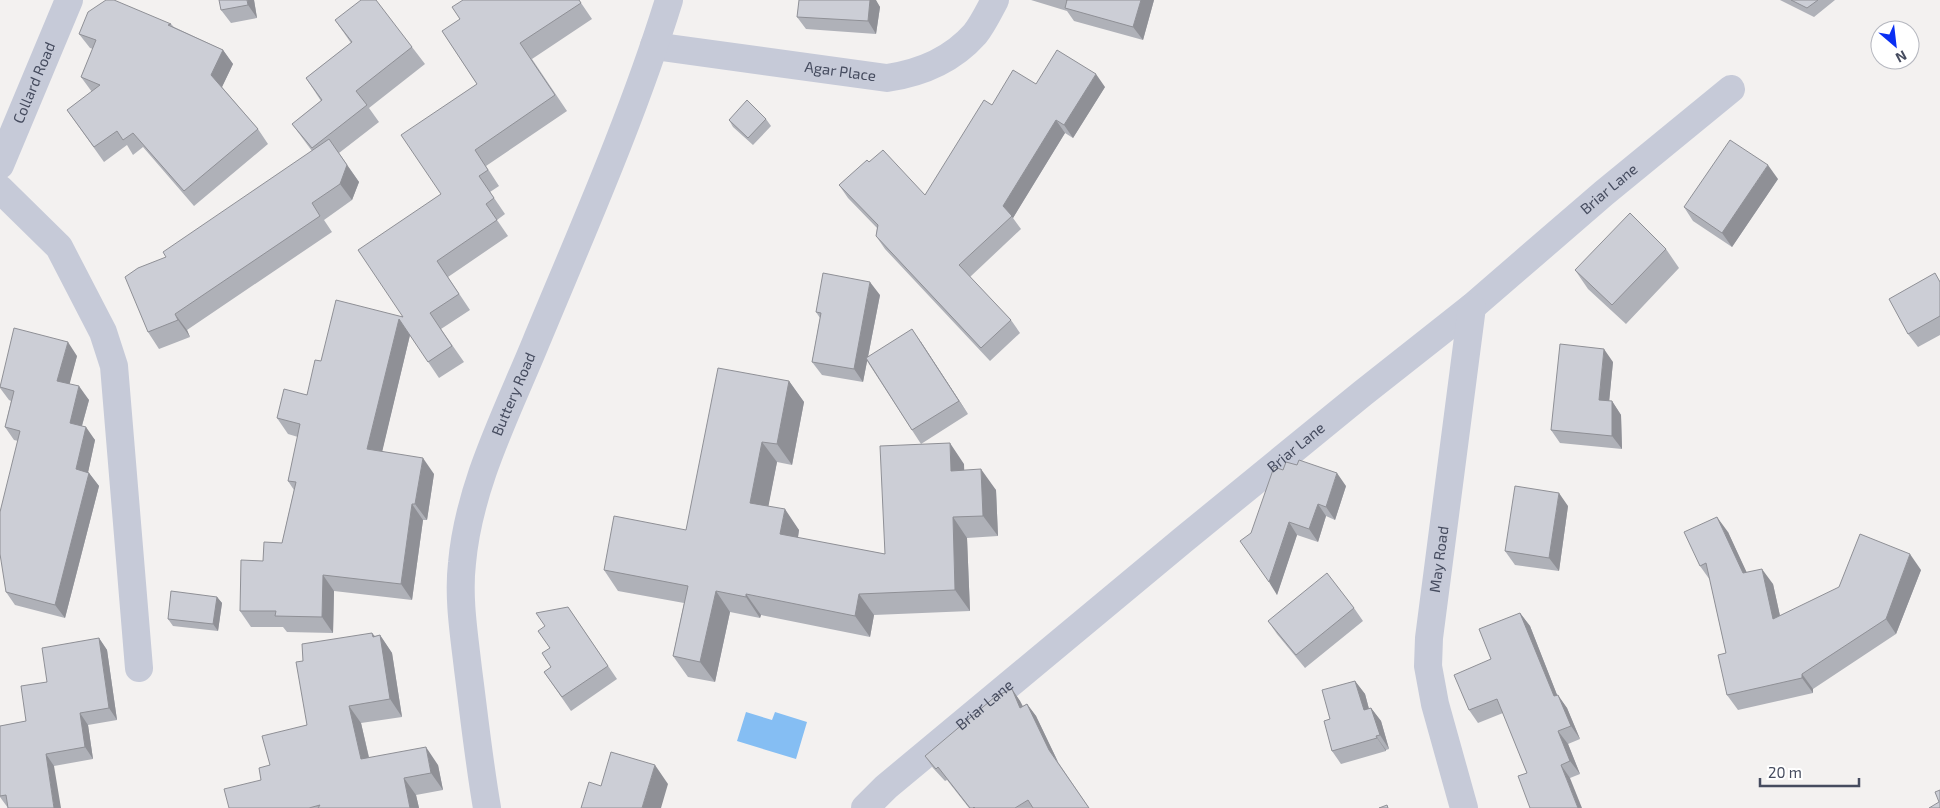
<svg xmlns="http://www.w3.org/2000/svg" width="1940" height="808" font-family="'Exo 2',sans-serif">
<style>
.water{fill:#85bef3}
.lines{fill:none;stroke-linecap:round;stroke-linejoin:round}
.minor{stroke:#c6cad8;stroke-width:28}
.wall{fill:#afb1b8}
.shaded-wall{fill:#8f9096}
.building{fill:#ccced6;stroke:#8f9096}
.labels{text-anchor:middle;stroke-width:4;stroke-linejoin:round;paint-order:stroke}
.street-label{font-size:15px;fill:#464c5f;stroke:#fff}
</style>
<rect width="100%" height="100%" fill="#f3f1f0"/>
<path class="water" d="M746 712 772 720 775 712 807 722 796 759 737 741Z"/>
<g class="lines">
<g class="minor">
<path id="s1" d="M654 46 887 78C921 73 952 60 975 34 983 24 989 11 995 0"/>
<path id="s2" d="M0 165 69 0"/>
<path d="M0 189 59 247 103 332 114 366 139 668"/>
<path id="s3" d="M487 808C479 762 474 715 468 669 464 634 458 598 462 563 469 485 507 413 536 342 583 229 633 116 669 0"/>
<path id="s4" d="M865 808 886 787 1183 540 1363 393 1472 307 1604 193 1731 89"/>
<path id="s5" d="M1464 808 1435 704 1428 666 1429 638 1472 307"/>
</g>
</g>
<path class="wall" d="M254 0 257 18 231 23 221 10Z
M579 0 592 19 532 59 567 111 486 166 499 186 490 192 505 214 497 220 508 236 448 277 470 310 441 329 464 362 439 378 410 335 382 451 434 474 427 520H423L412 600 334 591 333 633 287 632 283 627H251L240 611 263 561 282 543 294 490 288 481 298 437 288 434 277 418 307 395 321 361 403 317 441 194 477 84 442 31Z
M875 0 880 7 876 34 806 29 797 17Z
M1031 0H1154L1143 40 1074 21 1067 11Z
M1780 0H1835L1814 17Z
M335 20 412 47 425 64 369 108 379 122 339 153 359 182 352 200 324 220 332 232 187 330 190 337 159 349 148 332 166 257 312 151 292 124 321 101 306 78 351 43Z
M171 24 174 27 223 50 233 64 222 87 258 129 268 144 194 206 143 147 133 155 127 145 104 162 67 110 92 92 81 77 93 49 90 48 79 34Z
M1036 84 1105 87 1073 138 1065 133 1013 218 1021 229 970 277 1011 320 1020 333 990 361 885 249 876 236 877 228 848 198 839 185 869 162 925 195 992 105Z
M766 119 771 126 753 145 733 127 729 120Z
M1778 179 1732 247 1693 221 1684 207Z
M1666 249 1679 268 1626 324 1588 289 1575 270Z
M1940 280V335L1918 347 1908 334Z
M880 295 868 357 921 342 968 414 921 444 867 361 863 382 822 375 812 362 820 318 816 312Z
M77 356 69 384 89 400 82 426 95 440 88 472 89 473 99 486 65 618 15 605 6 592 18 441 14 440 5 427 11 401 9 400 0 388V386Z
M1613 362 1609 401H1612L1621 415 1622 449 1560 443 1551 430Z
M789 381 804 402 792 465 777 462 768 506 799 530 798 538 885 554 964 464V470L996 490 998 536 967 538 970 611 874 615 870 637 761 615 760 618 730 612 715 682 688 677 673 656 684 603 618 591 604 570 686 530Z
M1346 486 1335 520 1326 516 1318 542 1297 535 1277 595 1251 533Z
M1568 506 1559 571 1515 565 1505 551Z
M1728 532 1746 572 1773 584 1780 616 1921 570 1896 634 1813 689V693L1738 710 1727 695 1726 653 1710 580 1700 566Z
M217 597 222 603 218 631 173 626 168 619Z
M568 607 617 679 571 711 544 672 551 667 550 648 545 626Z
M1354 608 1363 621 1305 668 1277 634 1268 621Z
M1520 613 1530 626 1557 695 1567 708 1580 739 1568 744 1580 774 1570 778 1527 773 1503 713 1478 723 1469 710 1491 659Z
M372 633 375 636 380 635 392 653 402 717 361 723 369 757 438 765 443 790 416 795 419 808H229L261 780 270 765 307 725 303 661Z
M99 638 107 650 117 720 88 725 93 759 54 766 8 808 0 797V726L26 721 47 682Z
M1355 681 1365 694 1369 709 1371 708 1381 721 1389 749 1386 750V751L1341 764 1332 751 1330 719Z
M1012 689 1020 701 1023 706 1027 704 1036 716 1058 762 1089 808H969L947 780 945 781 933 768 925 756Z"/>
<path class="shaded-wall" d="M247 0H254L257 18 248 5Z
M870 0H876L880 7 876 34 868 21Z
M1141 0H1154L1143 40 1133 27Z
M223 50 233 64 221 89 211 75Z
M1096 74 1105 87 1073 138 1064 125Z
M1056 120 1065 133 1013 218 1003 206Z
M347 165 359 182 352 200 340 184Z
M1768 165 1778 179 1732 247 1722 233Z
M870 282 880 295 863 382 854 369Z
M175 314 187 330 190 337 178 320Z
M399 319 410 335 379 465 367 449Z
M912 329 921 342 968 414 959 401Z
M68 342 77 356 67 394 57 381Z
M1604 349 1613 362 1608 413 1599 400Z
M789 381 804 402 792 465 777 444Z
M79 386 89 400 79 436 70 423Z
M1612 401 1621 415 1622 449 1612 436Z
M86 427 95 440 86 482 76 469Z
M762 442 777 462 765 524 750 503Z
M950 443 964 464 965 492 951 471Z
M423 458 434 474 427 520 415 504Z
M981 469 996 490 998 536 983 516Z
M89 473 99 486 65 618 55 605Z
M1337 473 1346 486 1335 520 1326 507Z
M1559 493 1568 506 1559 571 1549 558Z
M412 504 423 520 412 600 401 584Z
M1318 504 1326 516 1318 542 1309 529Z
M785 509 799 530 795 555 780 534Z
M953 517 967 538 970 611 955 590Z
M1717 517 1728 532 1754 588 1743 573Z
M1289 522 1297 535 1277 595 1269 582Z
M1910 554 1921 570 1896 634 1886 619Z
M1762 569 1773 584 1784 634 1773 619Z
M323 575 334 591 333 633 322 617Z
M716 591 730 612 715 682 700 662Z
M746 594 761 615 760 618 746 597Z
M859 594 874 615 870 637 855 616Z
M217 597 222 603 218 631 213 624Z
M1520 613 1530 626 1563 710 1554 696Z
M372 633 382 647 380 635 392 653 402 717 390 699Z
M99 638 107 650 117 720 109 708Z
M1802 674 1813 689V693L1802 678Z
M1355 681 1365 694 1373 724 1364 710Z
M1012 689 1020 701 1029 720 1020 708Z
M1558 695 1567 708 1580 739 1571 726Z
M1027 704 1036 716 1058 762 1049 750Z
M349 706 361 723 373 776 361 759Z
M1371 708 1381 721 1389 749 1380 735Z
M80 713 88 725 93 759 85 747Z
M1558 731 1568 744 1580 774 1570 761Z
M1376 736 1386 750V751L1377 738Z
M426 747 438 765 443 790 431 773Z
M46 754 54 766 61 808H54Z
M655 765 668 784 661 808H642Z
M1561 765 1570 778 1582 808H1578Z
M404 778 416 795 419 808H410Z"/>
<path class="building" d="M106 0H114L171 24 168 25 223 50 211 75 258 129 184 191 133 133 123 140 117 131 94 147 67 110 100 85 81 77 96 40 79 34 88 12Z
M219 0H247L248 5 221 10Z
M361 0H376L412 47 356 91 367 105 312 148 292 124 322 100 306 78 352 42 335 20Z
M463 0H579L581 3 520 43 555 95 475 150 488 170 479 176 494 198 486 204 497 220 437 261 459 294 430 313 452 346 428 362 399 319 367 449 423 458 415 504H412L401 584 323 575 322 617 275 616 276 611H240L241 560 263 561 264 542 282 543 296 482 288 481 300 424 277 418 284 389 307 395 315 360 321 361 336 300 403 317 358 250 441 194 401 135 477 84 442 31 460 19 452 7Z
M799 0H870L868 21 797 17Z
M1066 0H1141L1133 27 1065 8 1067 0Z
M1791 0H1818L1807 8Z
M1057 50 1096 74 1064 125 1056 120 1003 206 1012 216 959 265 1011 320 981 348 876 236 878 225 839 185 867 160 869 162 883 150 925 195 984 100 992 105 1013 70 1036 84Z
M747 100 766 119 748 138 729 120Z
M329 139 347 165 340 184 312 203 320 216 175 314 178 320 148 332 125 277 138 268 166 257 163 252Z
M1730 140 1768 165 1722 233 1684 207Z
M1630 213 1666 249 1612 305 1575 270Z
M823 273 870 282 854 369 812 362 821 313 816 312Z
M1935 273 1940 282V316L1908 334 1889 299Z
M14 328 68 342 57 381 79 386 70 423 86 427 76 469 89 473 55 605 6 592 0 554V512L20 431 5 427 14 391 0 387Z
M912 329 959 401 912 430 866 358Z
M1560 344 1604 349 1599 400 1612 401V436L1551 430Z
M718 368 789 381 777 444 762 442 750 503 785 509 780 534 885 554 880 446 950 443 951 471 981 469 983 516 953 517 955 590 859 594 855 616 746 594V597L716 591 700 662 673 656 688 586 604 570 614 516 686 530Z
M1299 460 1337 473 1326 507 1318 504 1309 529 1289 522 1269 582 1240 541 1251 533 1274 467 1283 470 1286 462 1297 465Z
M1515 486 1559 493 1549 558 1505 551Z
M1717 517 1743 573 1762 569 1773 619 1839 587 1860 534 1910 554 1886 619 1802 674V678L1727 695 1718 655 1726 653 1706 563 1700 566 1684 532Z
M1327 573 1354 608 1296 655 1268 621Z
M171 591 217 597 213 624 168 619Z
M568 607 608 666 562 697 544 672 551 667 542 653 550 648 538 631 545 626 536 613Z
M1520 613 1554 696 1558 695 1571 726 1558 731 1570 761 1561 765 1578 808H1530L1518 776 1527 773 1497 699 1469 710 1454 675 1491 659 1479 629Z
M372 633 373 637 380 635 390 699 349 706 361 759 426 747 431 773 404 778 410 808H318L320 805 309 808H229L224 789 261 780 259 768 270 765 262 736 307 725 296 662 303 661 302 644Z
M99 638 109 708 80 713 85 747 46 754 54 808H8L6 795 0 796V726L26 721 21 686 47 682 42 648Z
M1355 681 1364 710 1371 708 1380 735 1376 736 1377 738 1332 751 1324 721 1330 719 1322 690Z
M1012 689 1020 708 1027 704 1049 750 1089 808H1033L1028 800 1015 808H975L974 807 973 808H970L938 767 936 769 925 756 996 696Z
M611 752 655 765 642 808H581L589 782 601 786Z
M1940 790V808H1929L1939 802 1935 792Z
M1387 805 1388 808H1379Z"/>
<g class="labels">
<g class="street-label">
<text dy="5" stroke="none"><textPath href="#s1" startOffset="188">Agar Place</textPath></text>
<text dy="5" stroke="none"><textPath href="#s2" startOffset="89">Collard Road</textPath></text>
<text dy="5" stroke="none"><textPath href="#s4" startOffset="968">Briar Lane</textPath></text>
<text dy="5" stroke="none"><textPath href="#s3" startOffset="424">Buttery Road</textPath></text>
<text dy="5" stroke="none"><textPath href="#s4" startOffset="562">Briar Lane</textPath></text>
<text dy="5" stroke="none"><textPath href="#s5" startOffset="254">May Road</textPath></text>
<text dy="5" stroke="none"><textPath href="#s4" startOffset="158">Briar Lane</textPath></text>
</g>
</g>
<g transform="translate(1895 45) rotate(152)"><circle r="24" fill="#ffffff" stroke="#b5b7bf"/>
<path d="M0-4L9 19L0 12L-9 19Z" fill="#0a2ff3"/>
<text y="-8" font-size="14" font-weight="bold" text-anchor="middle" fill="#464c5f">N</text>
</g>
<path d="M1760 778v8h99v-8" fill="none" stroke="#464c5f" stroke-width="2.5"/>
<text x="1768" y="778" font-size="15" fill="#464c5f" stroke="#ffffff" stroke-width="4" paint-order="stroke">20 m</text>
</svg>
